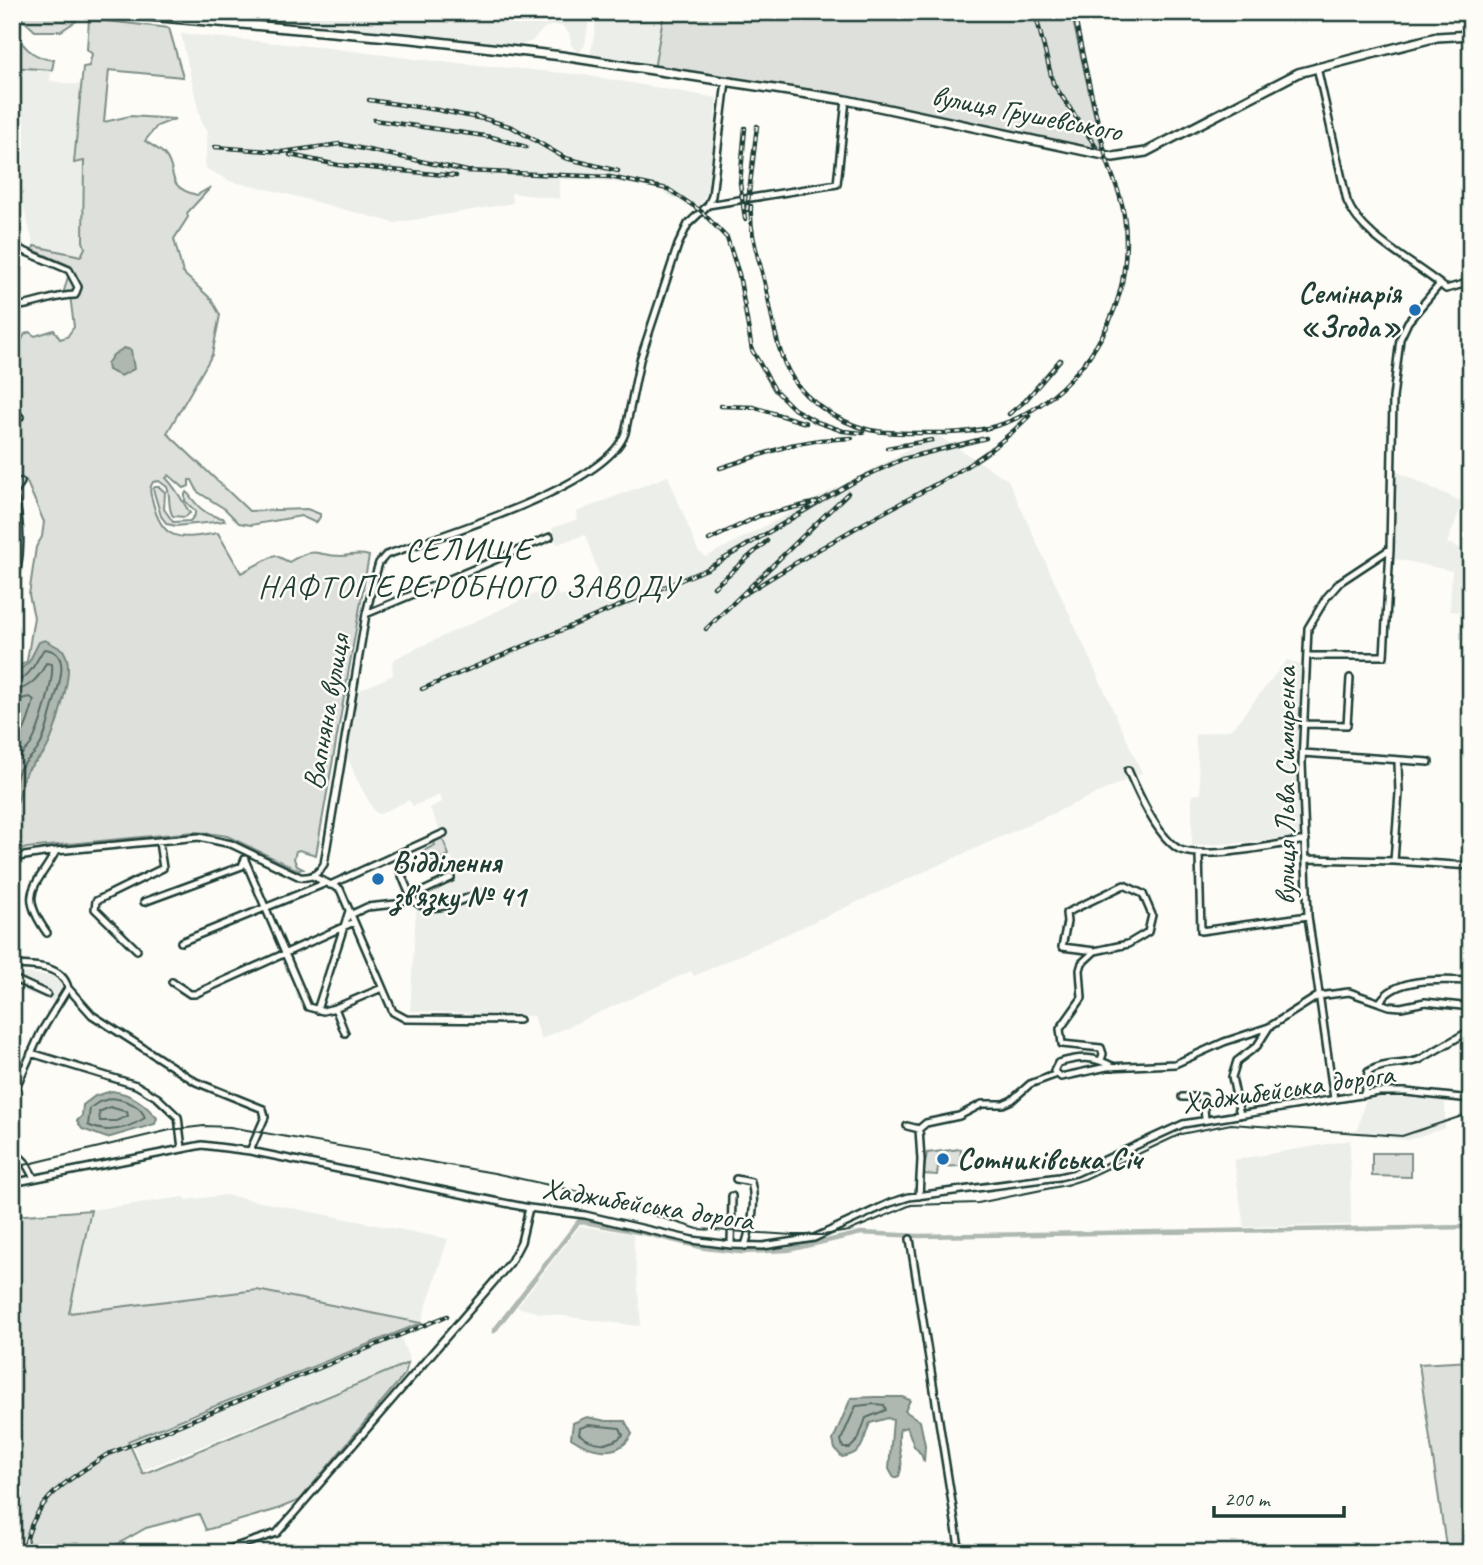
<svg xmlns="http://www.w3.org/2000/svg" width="1483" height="1565" font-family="Caveat,sans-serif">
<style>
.built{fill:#eceee9}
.green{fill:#dde0db;stroke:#7e8e88;stroke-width:2}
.water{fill:#aeb8b1;stroke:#75877f;stroke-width:2}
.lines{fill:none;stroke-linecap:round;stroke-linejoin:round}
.shore{stroke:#586e66;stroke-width:2}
.canal{stroke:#aeb8b1;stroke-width:4.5}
.minor-casing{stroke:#1f3d34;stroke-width:10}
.major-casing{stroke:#1f3d34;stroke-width:12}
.minor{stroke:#fdfcf7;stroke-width:5}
.major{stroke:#fdfcf7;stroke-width:7}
.tram{stroke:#1f3d34;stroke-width:2}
.rail-casing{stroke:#1f3d34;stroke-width:4.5}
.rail{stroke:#fdfcf7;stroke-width:2;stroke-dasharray:5;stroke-linecap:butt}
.poi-dot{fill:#1f6fb2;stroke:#fdfcf7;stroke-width:2.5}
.labels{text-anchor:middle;stroke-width:5;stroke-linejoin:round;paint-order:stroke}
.street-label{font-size:30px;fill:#1f3d34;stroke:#fdfcf7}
.poi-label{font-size:30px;font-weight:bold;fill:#1f3d34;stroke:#fdfcf7;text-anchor:start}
.neighbourhood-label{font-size:32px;letter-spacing:2px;fill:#1f3d34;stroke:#fdfcf7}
</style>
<rect width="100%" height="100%" fill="#fdfcf7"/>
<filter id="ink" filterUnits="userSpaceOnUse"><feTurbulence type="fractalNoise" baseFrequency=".0143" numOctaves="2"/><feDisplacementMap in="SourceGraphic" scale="14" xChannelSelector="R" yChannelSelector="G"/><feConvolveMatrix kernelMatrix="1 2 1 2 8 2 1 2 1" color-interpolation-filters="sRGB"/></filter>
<g filter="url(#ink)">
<path class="built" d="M205 12H590L585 45 579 53 571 45 570 35 563 26 554 25 544 28 532 41 521 45Z
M598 12H664L654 69 590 58Z
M181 34 329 48 415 59 585 75 717 98 709 191 696 210 656 188 607 181 559 179 560 199 511 193 513 203 395 223 275 191 230 181 207 169 205 165 208 131 202 125Z
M12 67 51 70 50 81 81 85 74 163 85 160 83 241 85 248 81 256 34 246 12 164Z
M937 435 1008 480 1142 773 694 976 691 971 541 1039 534 1016 410 1011 417 895 459 874 430 808 442 802 440 795 413 806 409 800 380 814 375 812 357 780 345 750 358 691 393 675 392 663 396 658 530 596 555 587 559 596 602 583 585 535 557 544 552 528 578 519 576 512 668 476 698 551 706 557Z
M1391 469 1463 502 1447 543 1471 553V613L1450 611 1452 571 1392 558Z
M1287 660 1303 666 1300 753 1303 838 1192 846V795L1201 794 1195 735 1232 729Z
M12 971 57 977 62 988 55 1002 12 988Z
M1391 1095 1445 1100V1128L1407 1140 1356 1134 1366 1098Z
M1350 1140 1351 1225 1244 1227 1234 1160Z
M226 1195 448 1239 421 1323 257 1290 68 1314 91 1210 184 1197 187 1200Z
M580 1226 633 1234 641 1324 638 1326 540 1313 517 1307Z
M399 1333 410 1361 143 1470 132 1442Z"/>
<path class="green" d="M22 12 60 13 76 21 61 31H35L21 18Z
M664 12H1071L1103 154 877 106 654 69Z
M89 19 169 28 183 77 109 70 104 122 130 116 175 119 157 126 145 141C151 145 159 149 164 154 179 170 163 187 197 195L211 187 187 213 188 217 174 239 183 273 211 299 220 315 212 355 167 433 249 511 307 509 320 514V517L316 523 301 516 251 525 239 523 225 509 198 492 192 480H189V486L184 488 169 475 166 478C177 489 182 501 190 513L185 517 173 516C167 508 171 496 167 487L159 481 153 482C148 489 151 495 153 503 163 545 184 538 218 533L241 573 275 555 289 562C317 545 314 556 342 556 352 555 359 553 369 556L316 855 299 850 296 851 294 859 297 866 303 869 298 870 227 836 207 833 194 832 27 848 12 853V672L27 661 34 617 29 595 36 547 42 537 44 522 26 480 12 476V431L22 415 12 405V349L17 348 25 334 29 332 35 336 54 330 60 339 67 337 74 327 70 295 64 291 71 266 33 250 34 246 81 256 85 248 83 241 84 161 74 163 83 67 89 66 92 54 87 49Z
M12 25C21 45 31 58 54 60L52 70 12 67Z
M155 487H159L165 492 164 509 173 522 190 521 195 515V511L185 501V494L187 492C197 506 205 516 223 518L225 521 176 526 167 524 161 516 153 489Z
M442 837 449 855 433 862 427 859 423 851 435 845 434 841Z
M961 1149 960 1166 938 1167 937 1175 923 1174 927 1153Z
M1372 1153H1411V1177L1372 1176Z
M91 1210 69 1313 257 1290 421 1323 128 1441 143 1474 408 1363 405 1374 300 1500 275 1510 206 1530 199 1514 146 1528 102 1553H12V1216Z
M1471 1361V1553H1447L1419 1364Z"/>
<path class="water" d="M124 348 131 350 134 369 121 376 108 370 107 364 113 355Z
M45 640 63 650C66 655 68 660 68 666 69 684 54 740 43 754 37 761 29 766 25 775 19 787 23 797 12 810V677L29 662 39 642Z
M112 1091C132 1094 144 1103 157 1118L155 1124 107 1138 82 1129 77 1121 82 1116 83 1105 95 1096Z
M875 1397H902L910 1400 905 1411 920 1421 925 1445 924 1462 921 1454 914 1446 907 1427 900 1429C895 1445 906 1460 899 1476L894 1478 889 1469 893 1420 888 1418 870 1423C862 1440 866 1453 842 1457L835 1449 833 1440 851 1398Z
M587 1417 606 1421H625L632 1434C619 1459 590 1451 571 1438L573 1423Z"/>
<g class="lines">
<path class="shore" d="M12 682C30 680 35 662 44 649 75 651 56 692 52 709 48 722 46 738 37 750 32 757 24 762 19 770 15 779 16 788 12 797
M12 691C28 690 40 677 46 663L52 664C54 682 40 728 31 744 26 751 17 758 12 765
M12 701 30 697 34 700C29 719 25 733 12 748
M112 1098C125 1100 141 1105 145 1118 127 1129 108 1135 88 1125L90 1108 99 1102Z
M110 1107 127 1112 128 1116 116 1121H100L99 1112Z
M875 1404 884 1405 886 1410 866 1418 858 1440 850 1448H843L841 1440 856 1406Z
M589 1425 620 1428 623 1435C611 1447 592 1445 579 1434L580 1428Z"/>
<path class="canal" d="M494 1331 579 1221 648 1234 705 1248 740 1252 788 1250 861 1233 919 1236 1471 1227"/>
<g class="minor-casing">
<path id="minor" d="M12 176 14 181
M708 205 837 184 846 100
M12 246 69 270 78 287 75 295C53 295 34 306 12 307
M1440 284 1446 289 1471 282
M12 410 20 417
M12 498 21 482
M12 589C22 559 22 525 14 496
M366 614 550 537
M1307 656H1384L1390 549 1393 398 1400 339 1408 322 1440 284C1410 260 1361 236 1347 201L1317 67
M1304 724 1347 725 1350 678
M1303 753 1429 762
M1128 770C1138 793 1156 834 1177 848 1197 862 1279 844 1306 840
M1199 855 1201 931 1308 916
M12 858 56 851 199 837 231 844 300 877C312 878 318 874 324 864L366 614 376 573 379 563 386 555C439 536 607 487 625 433L640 360 678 245 688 224 708 205 712 196 726 81
M1307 859 1394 861 1471 866
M245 860 308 1007 323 1011 335 1008 382 988
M1394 861 1399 793 1398 762
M399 868C403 878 407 890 412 898 427 919 462 900 479 893
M312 876 340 889 393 1012 406 1019 519 1020
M330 885 444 833
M144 902 242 866 245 859
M350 915 367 907 396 904 451 878
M47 933C17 891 37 887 56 851
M181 942 326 883
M137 950 95 909 96 901 163 868 159 842
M1095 951 1062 947 1067 922 1066 913 1124 885 1143 894 1152 915 1148 932 1128 944 1095 951 1082 963 1080 970 1082 998 1060 1029 1062 1044 1101 1048 1103 1054 1101 1060
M12 965C32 966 62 964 68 988L92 1015 196 1082 263 1109 265 1117 250 1151
M12 978 47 994
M172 982 190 994H195L354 922
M1380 1002C1395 976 1444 980 1471 981
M335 1008 345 1033
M317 1010 349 911
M31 1053 136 1085 158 1098 178 1117 182 1148
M12 1066 24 1069
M1114 1067C1093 1056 1081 1056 1058 1063L1054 1071 1061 1077 1107 1067 1175 1064 1224 1042 1269 1027
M1364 1095 1368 1072C1383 1062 1402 1066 1419 1060L1471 1030
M12 1096 41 1032 68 988
M1182 1097H1203L1205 1119
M1334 1099 1308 916 1302 763 1308 628 1326 598 1340 582 1390 549
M1240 1115 1232 1077 1237 1061 1257 1046 1269 1027 1318 996 1349 992 1389 1006 1401 1007 1425 1002 1471 1007
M907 1126 919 1129
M12 1149 25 1162 34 1178
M736 1179 751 1182C757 1203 751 1226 745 1246
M12 1183 202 1145 250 1151 529 1208 585 1215 692 1240 731 1245 763 1246 814 1238 890 1203 909 1197 1059 1177 1076 1173 1183 1124 1379 1092H1406L1471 1099
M919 1196 921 1160 919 1129 926 1123 959 1116 982 1104H1003L1012 1100 1030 1084 1057 1074
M910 1239 960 1553
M731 1245 732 1196
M217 1553 277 1533 510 1263 521 1242 529 1208"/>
</g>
<g class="major-casing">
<path id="major" d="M103 12 412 39 562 56 846 100 1113 157 1146 152 1298 73 1437 37 1471 35"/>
</g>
<use href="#minor" class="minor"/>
<use href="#major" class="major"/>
<path class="tram" d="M12 1168 170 1130 204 1126 230 1127 494 1173 576 1191 698 1229 792 1235H823L849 1231 911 1205 978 1203 1066 1185 1085 1179 1181 1134 1231 1124 1402 1136 1471 1113"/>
<g class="rail-casing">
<path id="rail" d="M1035 12 1053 83 1096 147
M369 100 438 110 483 119
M475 116 512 127 565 158 618 171
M374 120 492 137 526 147
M215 147 282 152 340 144 467 171 610 177 668 189 701 211 727 238 739 274 752 350 775 390 794 409 817 422 843 431 863 433
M290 155 338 165 456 176
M751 206C749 234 760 261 766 288 773 318 776 353 793 379 807 402 840 422 866 429 881 433 897 433 913 433 940 433 966 434 992 427 1059 410 1116 339 1124 270 1127 246 1127 220 1120 197 1116 183 1110 171 1106 157 1095 109 1083 61 1074 12
M747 210 757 126
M745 219 740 183 745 128
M721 406 753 407 806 423
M1009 414 1025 401 1060 360
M887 448 932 440
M720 468 791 445 820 440 852 438
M709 540 759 516 821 501 859 479 903 459 986 438
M714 587 767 541
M743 595C787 568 832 541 877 516 935 484 982 464 1029 416
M706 629 848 493
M422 689 707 569 821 501
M24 1553C31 1500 66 1482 106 1455L447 1316"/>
</g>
<use href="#rail" class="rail"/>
</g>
</g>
<g class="poi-dot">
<circle cx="1415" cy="310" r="7"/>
<circle cx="378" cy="879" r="7"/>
<circle cx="943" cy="1159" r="7"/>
</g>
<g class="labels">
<g class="street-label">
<text transform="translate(1027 113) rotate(11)" y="10">вулиця Грушевського</text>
<text transform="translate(326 712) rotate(-80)" y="10">Вапняна вулиця</text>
<text transform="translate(1285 786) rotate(-90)" y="10">вулиця Льва Симиренка</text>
<text transform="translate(1288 1088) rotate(-8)" y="10">Хаджибейська дорога</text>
<text transform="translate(648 1204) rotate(9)" y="10">Хаджибейська дорога</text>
</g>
<g class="poi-label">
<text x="1401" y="303" text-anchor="end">Семінарія<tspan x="1401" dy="34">«Згода»</tspan></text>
<text x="392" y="872">Відділення<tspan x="392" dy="34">зв'язку № 41</tspan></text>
<text x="957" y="1169">Сотниківська Січ</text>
</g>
<g class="neighbourhood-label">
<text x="469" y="560">СЕЛИЩЕ<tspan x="469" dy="37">НАФТОПЕРЕРОБНОГО ЗАВОДУ</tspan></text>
</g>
</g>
<rect width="1483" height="1565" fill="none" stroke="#fdfcf7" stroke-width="42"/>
<rect x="21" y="21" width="1441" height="1523" fill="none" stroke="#1f3d34" stroke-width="2.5" filter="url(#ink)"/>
<path d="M1214 1506v10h130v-10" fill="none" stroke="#1f3d34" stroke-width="3.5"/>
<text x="1224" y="1506" font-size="21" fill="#1f3d34" stroke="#fdfcf7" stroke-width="5" paint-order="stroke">200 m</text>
</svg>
